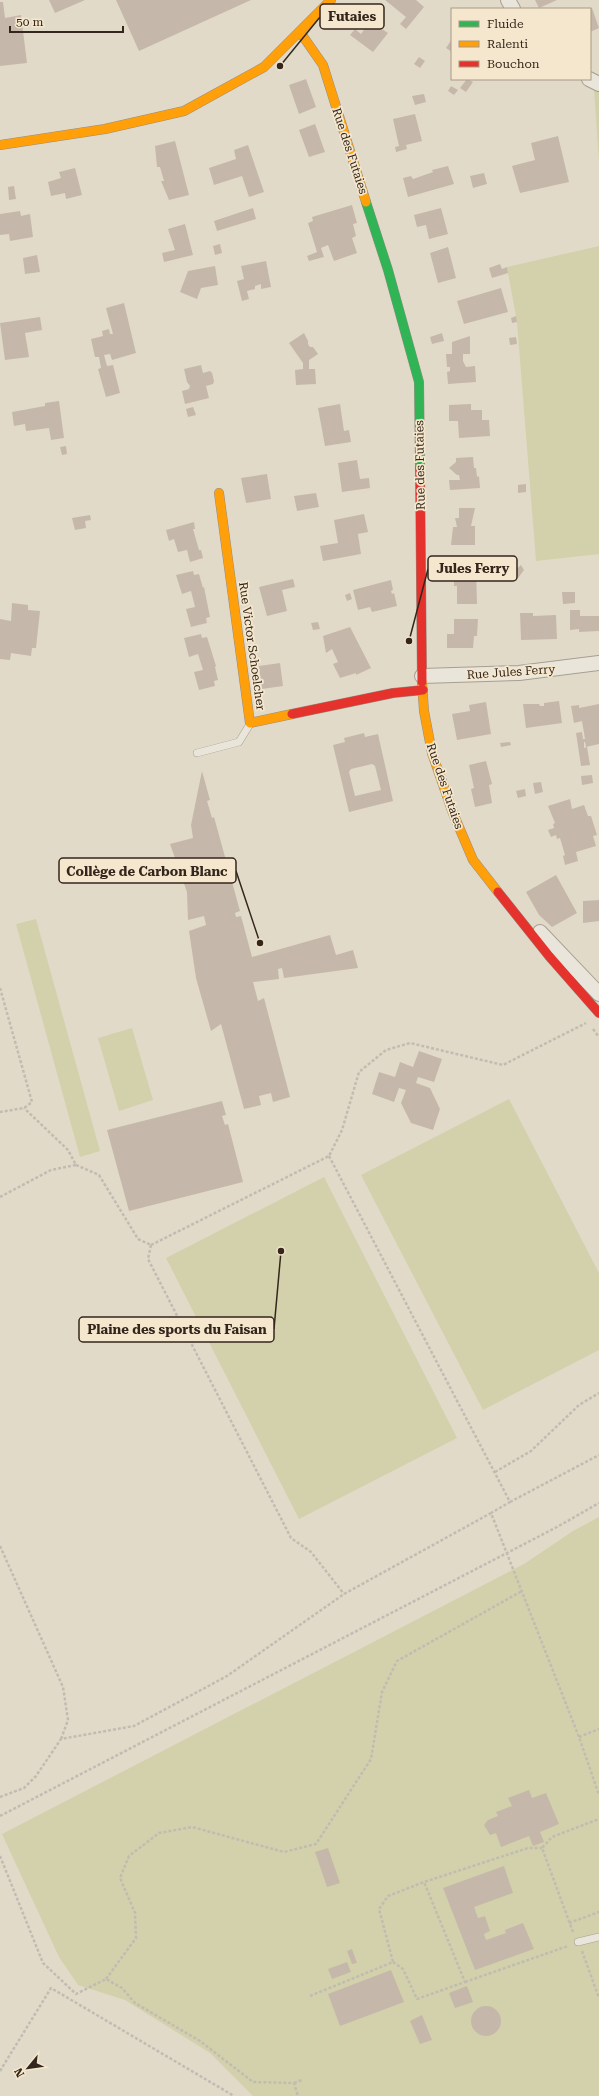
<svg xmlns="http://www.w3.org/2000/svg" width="599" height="2096" font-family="'Roboto Serif',serif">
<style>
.green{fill:#d2d1ab}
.building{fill:#c5b8aa;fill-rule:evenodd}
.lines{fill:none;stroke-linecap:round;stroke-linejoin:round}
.lane-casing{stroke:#a69f92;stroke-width:8}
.street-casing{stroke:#a69f92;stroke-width:16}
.fast-casing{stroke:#968e82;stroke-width:10}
.slow-casing{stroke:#968e82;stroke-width:10}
.jam-casing{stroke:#968e82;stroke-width:10}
.path{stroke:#c2bbb2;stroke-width:2.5;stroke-dasharray:3 2;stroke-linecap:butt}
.lane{stroke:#eae5db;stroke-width:7}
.street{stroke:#eae5db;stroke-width:14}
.fast{stroke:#30b455;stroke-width:9}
.slow{stroke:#ff9f0a;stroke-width:9}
.jam{stroke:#e5322d;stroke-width:9}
.labels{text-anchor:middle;stroke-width:3.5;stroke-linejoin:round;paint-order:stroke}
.street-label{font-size:12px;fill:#34261c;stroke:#f4e7cd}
.leader{fill:none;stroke:#34261c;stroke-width:1.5}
.callout-dot{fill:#34261c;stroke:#f4e7cd;stroke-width:1.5}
.callout{fill:#f4e7cd;stroke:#34261c;stroke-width:1.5}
.callout-label{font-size:13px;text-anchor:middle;font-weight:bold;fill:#34261c}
</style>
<rect width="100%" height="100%" fill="#e2dac8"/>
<path class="green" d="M594 90 599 91V162Z
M599 246V554L536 561 517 322 507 267Z
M36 919 100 1151 80 1157 16 924Z
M132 1028 153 1100 119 1111 98 1038Z
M509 1099 599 1273V1350L483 1410 361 1175Z
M324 1177 457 1438 299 1519 166 1258Z
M599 1517V2096H253L210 2053 125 2000 78 1985 59 1957 2 1834 524 1564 573 1531Z"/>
<path class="building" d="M49 0H85L55 13Z
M116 0H251L139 51Z
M385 0H416L424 7 406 29 400 24 406 17Z
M535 0H557L539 8Z
M0 2H3L5 18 21 15 27 63 0 66Z
M592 8 599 28 590 32V9Z
M370 21 388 33 373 52 350 35 355 29 361 34Z
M452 39V52L446 48Z
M419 57 425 61 420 68 414 64Z
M306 79 316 107 299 114 289 85Z
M467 79 473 82 466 92 460 88Z
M451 86 458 90 454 95 448 91Z
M424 94 426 102 415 105 412 96Z
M415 114 422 141 406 145 407 149 396 152 395 147 399 146 393 119Z
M315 124 325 152 309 157 299 130Z
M558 136 569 182 520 193 512 166 535 160 531 143Z
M175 141 189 195 169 200 161 181H164L160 167H157L155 146Z
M248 145 264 192 249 197 242 176 214 185 209 168 236 159 234 150Z
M448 166 454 184 408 197 403 178 411 176 413 179 433 172 432 170Z
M75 168 82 195 66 199 65 193 51 196 48 182 61 178 59 172Z
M484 173 487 184 473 188 470 176Z
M14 186 16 199 9 200 8 187Z
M352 205 357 223 353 224 356 236 352 238 357 253 334 261 328 245 321 248 324 257 309 261 307 256 317 252 308 223 313 221 312 217Z
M253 208 256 219 217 231 214 221Z
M441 208 448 234 429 239 426 225 417 227 414 215Z
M20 211 21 216 30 214 33 237 10 241 9 234 0 235V214Z
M185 224 193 255 164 262 162 253 175 250 168 229Z
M220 244 222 253 215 255 213 246Z
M448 247 456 278 438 283 430 253Z
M37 255 40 272 25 274 23 258Z
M266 261 271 287 261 289V284L255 286V289L247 291 249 299 242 301 237 281 244 279 241 266Z
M500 264 502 269 507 267 508 273 492 278 489 268Z
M215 266 218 285 201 288 197 299 180 292 188 271Z
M501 288 508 312 464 324 457 301Z
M124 303 136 353 112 360 110 354 104 355 107 366 113 365 120 393 106 397 98 369 101 368 99 357H95L91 339 103 336 102 331 109 329 110 334H113L106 308Z
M516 316 517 322 512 323 511 318Z
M40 317 42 330 25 333 29 357 5 360 0 323Z
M304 333 308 341V344L310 347H313L318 354 309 360V369H315L316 384 296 385 295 370 303 369V363L289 343Z
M442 333 444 341 432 344 430 337Z
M470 336V354H463V361L466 367 475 366 476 382 448 384 447 372 450 371V367H447L446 354H452V342Z
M516 337 517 344 510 345 509 338Z
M201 365 203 373 210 371 212 373 214 381 213 384 206 386 209 398 185 404 182 391 189 389 190 386 187 382 184 369Z
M59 401 64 438 51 440 49 428 26 431 25 424 14 426 12 412 45 406V403Z
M340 404 344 431 349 430 351 442 325 446 318 408Z
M471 404V410H482V420H489L490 436 459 438 458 421H449V405Z
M193 407 196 415 188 417 186 409Z
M66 446 67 454 62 455 60 447Z
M473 457 474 468H476L477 477 479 476 480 488 450 490 449 480H460L459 475H457L449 468 456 462V458Z
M357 460 360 479 369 478 370 488 342 492 338 463Z
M267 474 271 499 246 503 241 478Z
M526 484V492L518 493V485Z
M316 493 319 507 297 511 294 496Z
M459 508H475L471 526H475V545H451L453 527H457L455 518H459Z
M364 514 368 532 358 534 361 554 323 561 320 546 338 543 334 520Z
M90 515 91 520 85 521 86 528 75 530 72 518Z
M194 522 195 529H193L199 550H201L203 558 190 562 187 550 178 552 174 539 169 541 166 530Z
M521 565 524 570 518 578 513 572Z
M476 569 477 604H457V586H454V581H456V570Z
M193 571 194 575 199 574 203 588 204 587 210 617 206 618 207 623 191 627 186 609 195 607 191 591 182 594 176 575Z
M293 579 295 587 282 590 287 611 267 616 259 587Z
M391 580 393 590 391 591 392 594 394 593 397 606 372 612 370 607 358 610 353 590Z
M562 592H575V603L563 604Z
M350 593 352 599 347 601 345 595Z
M12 603 28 605V610L40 611 36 648H32L31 656 11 653 10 660 0 659V619L11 621Z
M570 610H580V616H599V631L579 632V629L570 630Z
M520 613H533V616L556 615 557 639 521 640Z
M454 619H478L477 636H474L473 648H447V634H454Z
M318 622 320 629 313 630 311 623Z
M350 627 371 668 356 675V673L340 678 333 664 338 662 332 649 326 653 323 636Z
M201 634 202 638 207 637 216 666 215 667 218 680 214 681 215 686 199 690 194 672 203 670 198 654 189 657 184 638Z
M280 663 283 686 262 689 259 666Z
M559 701 562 723 526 728 523 704H539L540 706H544V703Z
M486 702 491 734 457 740 452 714 470 711 469 705Z
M599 704V744L586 747 585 742H584V748L587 747 590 765 581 766 576 733 582 732 583 739H585L582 721 574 723 571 706 579 705V708Z
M364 733 365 737 378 734 393 801 349 812 333 745 345 742 344 738ZM372 764 375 766 381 790 355 796 349 772 351 769Z
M510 742 511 745 501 747 500 743Z
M486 761 492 784 489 785 492 803 475 807 471 789 474 788 469 765Z
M202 771 210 800 207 801 212 818 214 817 240 911 235 913 236 917 241 916 252 957 330 935 336 955 353 950 358 968 284 978 282 968 278 969 279 979 253 982 258 1001 264 998 290 1097 273 1102 271 1093 259 1096 261 1105 244 1109 221 1024 211 1031 196 978 189 931 206 925 204 916 188 920 187 892 170 844 193 838 191 825Z
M592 775 593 783 582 785 581 776Z
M541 782 543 792 535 794 533 783Z
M525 789 526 796 518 798 516 791Z
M570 799 572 809 584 805 588 816H591L597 835 593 836 596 846 576 852 578 861 565 865 563 856 565 855 560 838 557 839 556 835 551 837 548 830 554 828 553 824 555 823 548 806Z
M556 875 577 913 552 927 539 915 526 892Z
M599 900V921L583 923V901Z
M419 1051 442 1059 434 1082 418 1077 416 1083 430 1088 440 1109 433 1130 411 1123 401 1103 406 1090 399 1088 394 1102 372 1094 379 1072 395 1077 400 1062 413 1067Z
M222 1101 226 1115 222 1116 225 1125 228 1124 243 1182 129 1211 107 1130Z
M529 1790 532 1798 546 1793 559 1824 540 1832 544 1842 533 1846 529 1836 501 1847 496 1833 490 1835 484 1825 488 1820 498 1816 496 1812 512 1806 508 1798Z
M328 1848 340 1883 327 1887 315 1852Z
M504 1866 513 1893 474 1907 478 1918 485 1916 490 1931 484 1934 486 1940 506 1933 505 1930 523 1923 534 1949 475 1970 443 1888Z
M352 1949 357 1963 352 1964 347 1951Z
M347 1962 351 1972 332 1979 328 1969Z
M391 1970 404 2002 340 2026 328 1994Z
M467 1986 473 2002 455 2008 449 1993Z
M471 2021a15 15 0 1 1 30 0a15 15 0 1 1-30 0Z
M422 2015 432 2040 420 2044 410 2021Z"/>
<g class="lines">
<g class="lane-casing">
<path id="lane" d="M197 753 239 742 250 724
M578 1942 599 1937"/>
</g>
<g class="street-casing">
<path id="street" d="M508 0 513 9
M589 79 599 84
M422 676 519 673 599 663
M540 932 599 994"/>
</g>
<g class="fast-casing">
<path id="fast" d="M366 202 388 270 419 382 420 468"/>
</g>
<g class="slow-casing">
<path id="slow" d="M300 32 323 65 366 202
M0 145 105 129 184 111 264 67 331 0
M219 493 250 723 292 714
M422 682 424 711 432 753 453 813 473 860 498 892"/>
</g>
<g class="jam-casing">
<path id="jam" d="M420 468 422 682
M292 714 393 693 423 690
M498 892 549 956 599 1013"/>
</g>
<path class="path" d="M0 988 32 1102 24 1108 0 1112
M593 1029 599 1037
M329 1156 510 1502 491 1513
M76 1165 99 1175 138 1239 151 1245
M0 1197 51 1170 76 1165 68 1150 24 1108
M151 1245 329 1156 342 1130 359 1072 386 1050 410 1043 503 1065 586 1023
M151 1245 148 1259 291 1538 311 1552 344 1594
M495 1472 531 1451 579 1405 599 1393
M510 1502 599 1455
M0 1546 63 1687 68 1720 61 1739
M579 1737 599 1729
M0 1797 24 1788 36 1776 61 1739 134 1726 227 1676 344 1594 491 1513 579 1737 599 1795
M0 1816 557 1527 599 1503
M0 1856 43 1963 76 1994 106 1979 122 1988 135 2003 200 2041 253 2082 294 2083 298 2096
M569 1923 599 1912
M573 1932 542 1848 552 1837 599 1819
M582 1951 599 1998
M393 1962 403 1969 417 1999 465 1982 424 1882
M106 1979 136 1938 135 1913 120 1878 129 1856 159 1833 192 1827 284 1852 316 1844 371 1759 382 1692 397 1661 522 1591
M465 1982 568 1946
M310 1996 393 1962 379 1909 388 1896 424 1882 528 1848H542
M0 2071 51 1988 234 2096
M294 2083 302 2080"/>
<use href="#lane" class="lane"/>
<use href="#street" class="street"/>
<use href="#fast" class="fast"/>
<use href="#slow" class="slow"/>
<use href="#jam" class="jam"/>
</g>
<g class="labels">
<g class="street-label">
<text transform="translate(350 151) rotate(72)" y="4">Rue des Futaies</text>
<text transform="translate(420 465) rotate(-91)" y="4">Rue des Futaies</text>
<text transform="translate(252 646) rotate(82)" y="4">Rue Victor Schoelcher</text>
<text transform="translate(511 672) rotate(-4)" y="4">Rue Jules Ferry</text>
<text transform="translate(445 786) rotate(71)" y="4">Rue des Futaies</text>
</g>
</g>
<path class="leader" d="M280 66L320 17M409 641L428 569M260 943L236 871M281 1251L274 1329"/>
<g class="callout-dot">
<circle cx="280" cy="66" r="4"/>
<circle cx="409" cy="641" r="4"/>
<circle cx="260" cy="943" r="4"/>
<circle cx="281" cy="1251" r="4"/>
</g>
<g class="callout">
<rect x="320" y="4" width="64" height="25" rx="4"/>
<rect x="428" y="556" width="89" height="25" rx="4"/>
<rect x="59" y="858" width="177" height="25" rx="4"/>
<rect x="79" y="1317" width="195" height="25" rx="4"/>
</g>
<g class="callout-label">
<text x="352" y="21">Futaies</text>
<text x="473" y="573">Jules Ferry</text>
<text x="147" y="876">Collège de Carbon Blanc</text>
<text x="177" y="1334">Plaine des sports du Faisan</text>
</g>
<rect x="451" y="8" width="140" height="72" fill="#f4e7cd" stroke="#a79a86"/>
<rect x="459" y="21" width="20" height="6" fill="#30b455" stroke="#a79a86"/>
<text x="487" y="28" font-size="12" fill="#34261c">Fluide</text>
<rect x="459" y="41" width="20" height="6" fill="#ff9f0a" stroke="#a79a86"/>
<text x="487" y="48" font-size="12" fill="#34261c">Ralenti</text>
<rect x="459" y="61" width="20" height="6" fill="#e5322d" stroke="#a79a86"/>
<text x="487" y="68" font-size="12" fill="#34261c">Bouchon</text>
<g transform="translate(28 2068) rotate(241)" stroke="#f4e7cd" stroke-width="3" paint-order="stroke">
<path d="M0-3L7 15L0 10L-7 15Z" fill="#34261c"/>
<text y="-6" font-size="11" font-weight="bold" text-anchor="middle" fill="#34261c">N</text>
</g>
<path d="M10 26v6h113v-6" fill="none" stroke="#34261c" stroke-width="2"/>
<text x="16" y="26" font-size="12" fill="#34261c" stroke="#f4e7cd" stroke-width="3" paint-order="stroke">50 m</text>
</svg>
